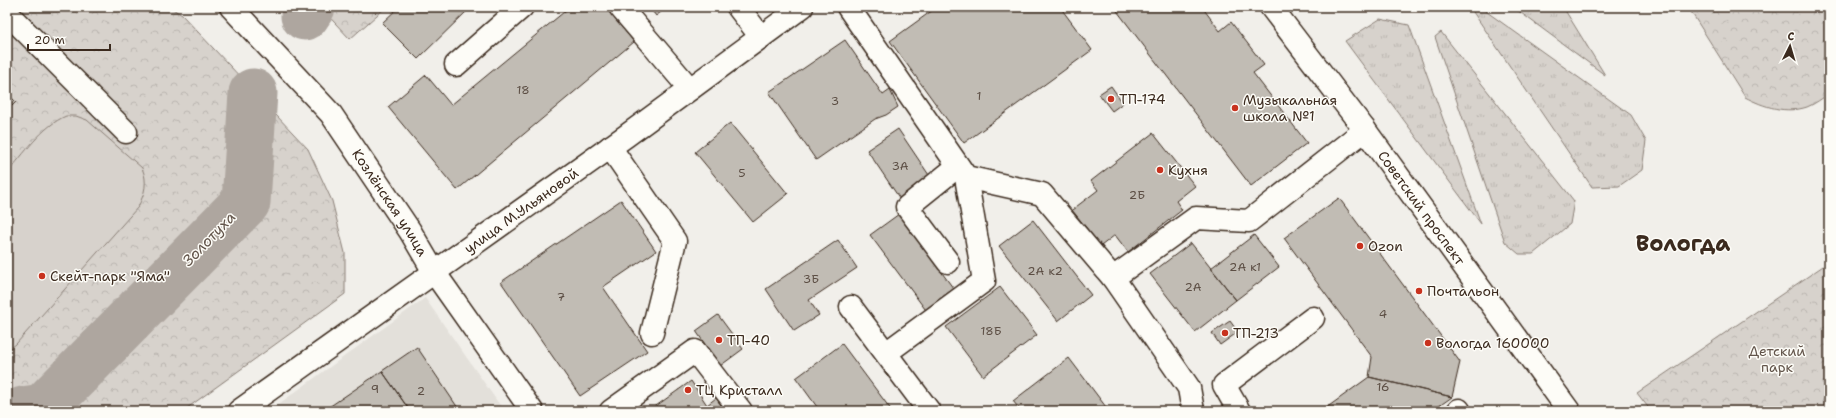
<svg xmlns="http://www.w3.org/2000/svg" width="1836" height="418" font-family="'Shantell Sans',sans-serif">
<style>
.built{fill:#e3e0da}
.grass{fill:url(#grass-tufts);stroke:#897e75}
.forest{fill:url(#forest-crowns);stroke:#897e75}
.pitch{fill:#d7d2cc;stroke:#897e75}
.lines{fill:none;stroke-linecap:round;stroke-linejoin:round}
.river{stroke:#aea69f;stroke-width:49}
.building{fill:#c1bcb4;stroke:#3b2a1e}
.minor-casing{stroke:#3b2a1e;stroke-width:25}
.minor{stroke:#fdfcf7;stroke-width:22}
.poi-dot{fill:#c8321e;stroke:#fdfcf7;stroke-width:1.5}
.labels{text-anchor:middle;stroke-width:3;stroke-linejoin:round;paint-order:stroke}
.number-label{font-size:12px;fill:#5c4e44}
.poi-label{font-size:14px;fill:#3b2a1e;stroke:#fdfcf7;text-anchor:start}
.street-label{font-size:14px;fill:#3b2a1e;stroke:#fdfcf7}
.park-label{font-size:14px;fill:#62544a;stroke:#fdfcf7}
.water-label{font-size:15px;font-style:italic;fill:#63554b;stroke:#fdfcf7}
.town-label{font-size:22px;font-weight:bold;fill:#3b2a1e;stroke:#fdfcf7}
</style>
<defs>
<pattern id="grass-tufts" width="24" height="20" patternUnits="userSpaceOnUse"><rect width="24" height="20" fill="#d7d2cc"/><path d="M3 7l-1-3M5 7V3M7 7l1-3M15 17l-1-3M17 17v-4M19 17l1-3" fill="none" stroke="#b9b4af"/></pattern>
<pattern id="forest-crowns" width="20" height="18" patternUnits="userSpaceOnUse"><rect width="20" height="18" fill="#d7d2cc"/><path d="M2 6a3 3 0 1 1 6 0M12 15a3 3 0 1 1 6 0" fill="none" stroke="#b9b4af"/></pattern>
</defs>
<rect width="100%" height="100%" fill="#f1efea"/>
<filter id="ink" filterUnits="userSpaceOnUse"><feTurbulence type="fractalNoise" baseFrequency=".025" numOctaves="2"/><feDisplacementMap in="SourceGraphic" scale="8" xChannelSelector="R" yChannelSelector="G"/><feConvolveMatrix kernelMatrix="1 2 1 2 8 2 1 2 1" color-interpolation-filters="sRGB"/></filter>
<g filter="url(#ink)">
<path class="built" d="M425 298 504 411H269Z"/>
<path class="grass" d="M1480 7 1631 115 1646 141 1642 170 1619 186 1592 187 1473 12Z
M1513 7H1563L1605 75Z
M1380 19 1409 25 1481 224 1345 41Z
M1441 32 1574 201 1570 224 1533 254H1519L1505 242 1435 37Z"/>
<path class="forest" d="M7 7H170L182 15 308 149 332 201 345 253V294L183 411H7Z
M320 7H386L350 39Z
M1688 7H1829V94C1822 98 1815 104 1807 107 1786 114 1764 107 1745 97Z
M1829 262V411H1651L1637 393Z"/>
<path class="pitch" d="M66 116H76L87 120 142 168C148 182 145 193 138 207L16 344 7 351V173C24 154 42 126 66 116Z"/>
<g class="lines">
<path class="river" d="M305 16 311 7
M23 411 43 408 246 202 253 93"/>
</g>
<path class="building" d="M399 7H471L418 59 382 23Z
M570 7H605L634 42 457 190 388 107 426 75 451 105Z
M649 7H667L656 16Z
M937 7H1060L1092 50 964 143 890 41Z
M1114 7H1202L1220 31 1231 22 1264 65 1253 73 1307 143 1251 186Z
M845 40 883 95 890 90 898 107 886 115 875 119 816 160 769 92Z
M1111 86 1123 103 1112 111 1099 94Z
M8 94 16 102 7 111V95Z
M730 123 788 194 753 222 695 152Z
M898 129 933 181 902 202 867 150Z
M1153 133 1195 186 1176 201 1182 210 1128 252 1115 235 1101 246 1072 210 1098 190 1091 181Z
M1339 198 1460 362 1452 397 1369 377 1372 357 1284 238Z
M621 200 656 251 603 287 647 351 580 396 501 282Z
M899 214 956 292 928 313 870 235Z
M1033 220 1091 295 1058 321 999 246Z
M1254 235 1279 267 1236 300 1211 268Z
M838 240 857 268 809 300 819 315 794 331 766 289Z
M1191 243 1236 300 1195 332 1150 274Z
M1000 287 1037 335 983 376 946 327Z
M718 315 743 349 720 366 696 331Z
M1230 321 1238 332 1220 345 1212 333Z
M842 344 892 411H820L796 378Z
M417 347 460 411H410L382 371Z
M1069 358 1109 411H1021L1013 401Z
M382 371 410 411H332L329 407Z
M1369 377 1452 397 1432 411H1322Z
M691 381 707 405 716 398 725 411H649Z"/>
<g class="lines">
<g class="minor-casing">
<g id="minor">
<path id="s1" d="M231 7 331 114 410 231 434 272 532 411"/>
<path d="M620 7 690 89"/>
<path d="M738 7 761 37"/>
<path d="M848 7 966 177 1042 194 1113 278 1196 218 1249 221 1365 130"/>
<path id="s2" d="M1271 7 1365 130 1569 411"/>
<path d="M7 13 126 132"/>
<path d="M456 65 522 7"/>
<path d="M610 147 675 241 652 333"/>
<path d="M948 262 907 207 958 166"/>
<path d="M1113 278 1189 388 1193 411"/>
<path d="M851 307 929 411"/>
<path d="M886 353 984 281 966 177"/>
<path id="s3" d="M239 411 626 136 802 7"/>
<path d="M611 411 695 351 741 411"/>
<path d="M1239 411 1224 385 1313 318"/>
<path d="M1458 411 1459 410"/>
</g>
</g>
<use href="#minor" class="minor"/>
</g>
</g>
<g class="poi-dot">
<circle cx="1111" cy="99" r="4"/>
<circle cx="1235" cy="108" r="4"/>
<circle cx="1160" cy="170" r="4"/>
<circle cx="1360" cy="246" r="4"/>
<circle cx="42" cy="276" r="4"/>
<circle cx="1419" cy="291" r="4"/>
<circle cx="1225" cy="333" r="4"/>
<circle cx="719" cy="340" r="4"/>
<circle cx="1428" cy="343" r="4"/>
<circle cx="688" cy="390" r="4"/>
</g>
<g class="labels">
<g class="number-label">
<text x="523" y="94">18</text>
<text x="979" y="100">1</text>
<text x="835" y="105">3</text>
<text x="900" y="170">3А</text>
<text x="742" y="177">5</text>
<text x="1137" y="199">2Б</text>
<text x="1245" y="271">2А к1</text>
<text x="1045" y="275">2А к2</text>
<text x="811" y="283">3Б</text>
<text x="1193" y="291">2А</text>
<text x="561" y="301">7</text>
<text x="1383" y="318">4</text>
<text x="991" y="335">18Б</text>
<text x="1383" y="391">16</text>
<text x="375" y="393">9</text>
<text x="421" y="395">2</text>
</g>
<g class="poi-label">
<text x="1119" y="104">ТП-174</text>
<text x="1243" y="105">Музыкальная<tspan x="1243" dy="16">школа №1</tspan></text>
<text x="1168" y="175">Кухня</text>
<text x="1368" y="251">Ozon</text>
<text x="50" y="281">Скейт-парк "Яма"</text>
<text x="1427" y="296">Почтальон</text>
<text x="1233" y="338">ТП-213</text>
<text x="727" y="345">ТП-40</text>
<text x="1436" y="348">Вологда 160000</text>
<text x="696" y="395">ТЦ Кристалл</text>
</g>
<g class="street-label">
<text dy="5" stroke="none"><textPath href="#s1" startOffset="253">Козлёнская улица</textPath></text>
<text dy="5" stroke="none"><textPath href="#s2" startOffset="251">Советский проспект</textPath></text>
<text dy="5" stroke="none"><textPath href="#s3" startOffset="346">улица М.Ульяновой</textPath></text>
</g>
<g class="park-label">
<text x="1777" y="356">Детский<tspan x="1777" dy="16">парк</tspan></text>
</g>
<g class="water-label">
<text transform="translate(209 239) rotate(-46)" y="5">Золотуха</text>
</g>
<g class="town-label">
<text x="1683" y="251">Вологда</text>
</g>
</g>
<rect width="1836" height="418" fill="none" stroke="#fdfcf7" stroke-width="24"/>
<rect x="12" y="12" width="1812" height="394" fill="none" stroke="#3b2a1e" stroke-width="1.5" filter="url(#ink)"/>
<g transform="translate(1790 46) rotate(5)" stroke="#fdfcf7" stroke-width="3" paint-order="stroke">
<path d="M0-3L7 15L0 10L-7 15Z" fill="#3b2a1e"/>
<text y="-6" font-size="11" font-weight="bold" text-anchor="middle" fill="#3b2a1e">С</text>
</g>
<path d="M28 44v6h82v-6" fill="none" stroke="#3b2a1e" stroke-width="2"/>
<text x="34" y="44" font-size="12" fill="#3b2a1e" stroke="#fdfcf7" stroke-width="3" paint-order="stroke">20 m</text>
</svg>
